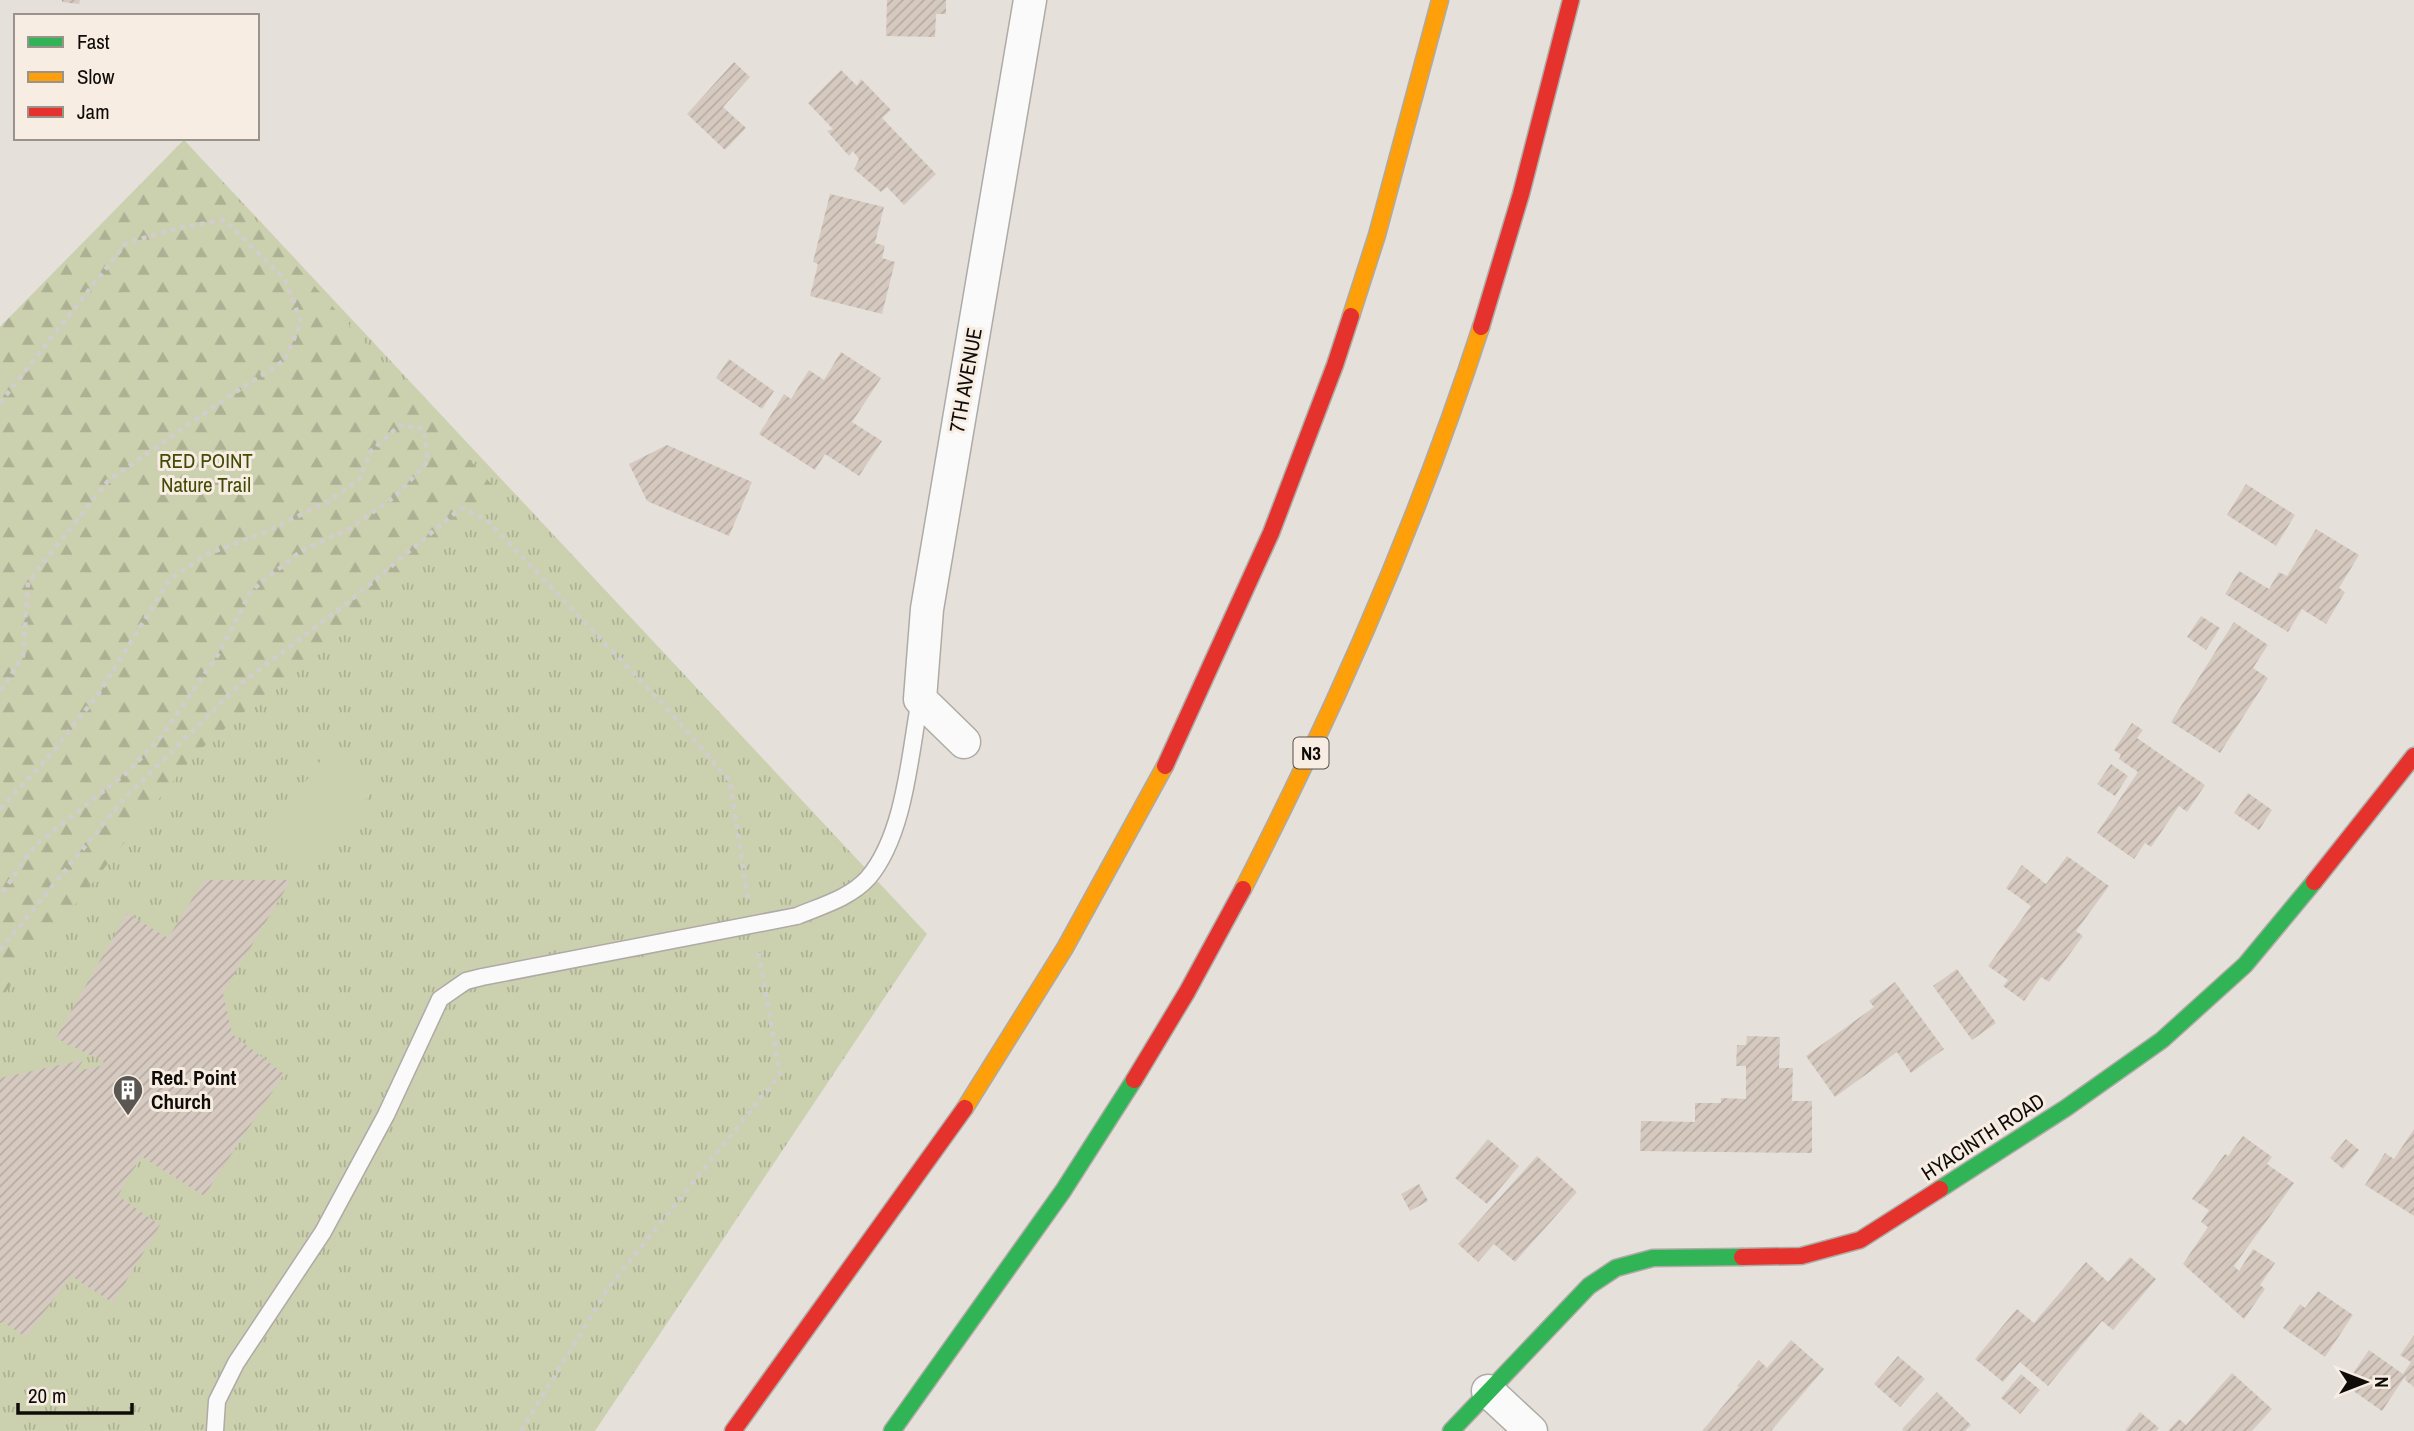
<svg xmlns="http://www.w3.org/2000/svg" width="2414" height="1431" font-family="'Archivo Narrow',sans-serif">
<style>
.grass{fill:url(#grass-tufts)}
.forest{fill:url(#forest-firs)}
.park{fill:#cbd0ae}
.building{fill:url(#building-hatch)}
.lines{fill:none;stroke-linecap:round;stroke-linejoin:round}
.lane-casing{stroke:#aeaaa6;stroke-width:19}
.street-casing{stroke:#aeaaa6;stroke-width:35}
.fast-casing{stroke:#aeaaa6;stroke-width:19}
.slow-casing{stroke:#aeaaa6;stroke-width:19}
.jam-casing{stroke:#aeaaa6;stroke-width:19}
.path{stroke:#d0cecd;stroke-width:4.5;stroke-dasharray:5 5;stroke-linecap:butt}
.lane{stroke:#fbfafa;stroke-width:16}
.street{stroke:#fbfafa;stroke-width:32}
.fast{stroke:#30b455;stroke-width:16}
.slow{stroke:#ff9f0a;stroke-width:16}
.jam{stroke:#e5322d;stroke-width:16}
.labels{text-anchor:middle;stroke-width:6;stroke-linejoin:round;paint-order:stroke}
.shield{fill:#f8ede3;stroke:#544f4a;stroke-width:2}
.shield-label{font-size:19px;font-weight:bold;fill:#0e0b08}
.street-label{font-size:21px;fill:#0e0b08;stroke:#f8ede3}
.park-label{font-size:21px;fill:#414c04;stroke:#f8ede3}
.poi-label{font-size:21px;font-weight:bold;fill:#0e0b08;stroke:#f8ede3;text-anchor:start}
</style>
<defs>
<pattern id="grass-tufts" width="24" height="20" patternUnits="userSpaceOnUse" patternTransform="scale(1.75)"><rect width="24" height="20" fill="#cbd0ae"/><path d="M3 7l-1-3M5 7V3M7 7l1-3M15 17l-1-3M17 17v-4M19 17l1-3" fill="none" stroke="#adb194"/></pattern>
<pattern id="forest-firs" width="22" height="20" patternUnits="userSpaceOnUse" patternTransform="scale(1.75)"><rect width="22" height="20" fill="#cbd0ae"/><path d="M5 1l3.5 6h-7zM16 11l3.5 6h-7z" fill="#adb194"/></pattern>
<pattern id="building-hatch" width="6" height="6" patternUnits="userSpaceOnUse" patternTransform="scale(1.75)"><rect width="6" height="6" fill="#d6cac0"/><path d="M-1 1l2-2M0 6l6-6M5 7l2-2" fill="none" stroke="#b6aca4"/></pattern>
</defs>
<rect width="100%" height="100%" fill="#e6e0db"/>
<path class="grass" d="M184 140 927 934 595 1431H0V327Z"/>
<path class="forest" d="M184 140 500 494 195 754 0 999V327Z"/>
<path class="park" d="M329 749 376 786 312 874 263 841Z"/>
<path class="building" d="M62 0H80L79 4 62 2Z
M887 0H946V14H936L935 37 886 36Z
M734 62 750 77 723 107 746 128 725 150 687 114Z
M841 70 857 86 861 79 891 110 882 118 936 174 904 205 887 187 881 192 854 169 859 159 853 151 849 156 827 131 833 129 808 103Z
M830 194 884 207 875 243 885 246 882 258 895 262 882 314 810 296 818 264 813 262Z
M841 352 881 378 852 422 882 441 859 476 825 454 815 470 759 434 784 394 791 399 809 370 824 380Z
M729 359 774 391 762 409 716 378Z
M667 445 752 482 729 536 647 501 629 464Z
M2246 484 2295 515 2276 546 2227 515Z
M2316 529 2359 555 2339 588 2345 592 2326 624 2302 609 2288 632 2225 594 2239 571 2269 589 2279 572 2287 576Z
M2201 616 2220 628 2206 650 2187 637Z
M2234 622 2268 645 2253 668 2268 678 2220 753 2171 722Z
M2132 723 2143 730 2137 738 2205 785 2187 812 2179 806 2151 847 2145 843 2134 859 2097 833 2138 772 2119 759 2121 755 2114 750Z
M2111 764 2128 776 2115 796 2097 784Z
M2248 793 2272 810 2259 830 2234 813Z
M2067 856 2109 886 2076 931 2083 936 2049 982 2041 977 2024 1001 2003 986 2008 980 1988 966 2031 906 2006 888 2022 865 2046 884Z
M204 880H291L223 993 232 1034 284 1074 204 1196 141 1156 118 1196 160 1225 113 1303 71 1276 26 1337 3 1322 0 1323V1078L83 1060 77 1071 101 1066 104 1062 56 1038 127 913 168 938Z
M1957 969 1996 1023 1972 1040 1933 986Z
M1895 982 1944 1049 1911 1073 1897 1052 1835 1097 1806 1056 1874 1007 1869 1001Z
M1747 1036 1780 1037 1779 1068H1793L1792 1101H1812V1153L1640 1151 1641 1121 1695 1122V1103H1721V1098L1746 1099V1066H1736L1737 1045H1746Z
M2414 1129V1216L2365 1185 2385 1153 2394 1159Z
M2243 1136 2272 1157 2267 1164 2294 1183 2234 1266 2239 1271 2253 1249 2275 1263 2260 1285 2265 1289 2244 1319 2183 1264 2208 1227 2201 1222 2209 1210 2192 1199 2225 1154 2228 1156Z
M1488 1139 1519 1166 1487 1204 1455 1178Z
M2346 1139 2359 1150 2343 1169 2330 1158Z
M1537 1156 1577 1192 1515 1262 1494 1244 1478 1262 1458 1244Z
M1419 1184 1428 1201 1410 1211 1401 1194Z
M2130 1257 2156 1279 2113 1330 2102 1321 2048 1386 2020 1362 2003 1382 1975 1359 2017 1309 2034 1323 2086 1262 2108 1282Z
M2318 1291 2353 1315 2325 1357 2283 1328 2300 1304 2305 1308Z
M2414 1335V1387L2405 1380 2406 1375 2382 1411 2345 1385 2369 1350 2403 1374 2411 1362 2400 1355Z
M1791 1340 1824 1369 1771 1431H1702L1739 1387 1737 1386 1759 1360 1767 1368Z
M1898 1356 1925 1379 1900 1407 1874 1384Z
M2232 1373 2272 1409 2252 1431H2168L2179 1419 2186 1425Z
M2021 1374 2040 1390 2020 1414 2001 1398Z
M1937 1392 1971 1425 1965 1431H1904L1902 1429Z
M2140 1412 2159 1428 2157 1431H2125Z"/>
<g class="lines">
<g class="lane-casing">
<path id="lane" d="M215 1431 217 1401 236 1363 323 1232 386 1115 440 999 466 981 482 977 797 916C821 906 850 898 868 878 905 835 910 753 920 699"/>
</g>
<g class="street-casing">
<path id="street" d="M964 742 920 699 927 609 1030 0
M1488 1391 1531 1431"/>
</g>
<g class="fast-casing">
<path id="fast" d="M1940 1189 2066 1108 2162 1040 2245 965 2314 882
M892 1431 1063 1191 1134 1080
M1451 1431 1589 1286 1616 1268 1653 1258 1742 1257"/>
</g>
<g class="slow-casing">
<path id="slow" d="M1351 316 1377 235 1440 0
M1243 889C1336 708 1418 521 1481 327
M965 1108 1065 948 1165 766"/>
</g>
<g class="jam-casing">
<path id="jam" d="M1481 327 1521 194 1571 0
M1165 766 1271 533 1335 365 1351 316
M2314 882 2414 756
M1134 1080 1187 992 1243 889
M1742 1257 1801 1256 1860 1240 1940 1189
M733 1431 965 1108"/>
</g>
<path class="path" d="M0 403 126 243 179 228 224 220 285 279 301 322 285 360 222 401 108 481 28 582 23 656 0 692
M0 809 51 754 99 693 170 579 207 554 263 533 327 502 359 480 371 451 400 425 424 429 428 461 397 495 349 529 301 551 251 591 219 653 163 734 129 771 34 846 0 896
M0 950 123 800 238 686 351 600 461 508 487 520 663 704 730 781 748 900
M521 1431 609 1287 780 1074 758 950"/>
<use href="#lane" class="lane"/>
<use href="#street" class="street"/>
<use href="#fast" class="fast"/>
<use href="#slow" class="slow"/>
<use href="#jam" class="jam"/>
</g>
<defs>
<g id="building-pin" transform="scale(1.575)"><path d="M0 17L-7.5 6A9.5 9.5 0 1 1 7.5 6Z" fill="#5a5652" stroke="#f8ede3"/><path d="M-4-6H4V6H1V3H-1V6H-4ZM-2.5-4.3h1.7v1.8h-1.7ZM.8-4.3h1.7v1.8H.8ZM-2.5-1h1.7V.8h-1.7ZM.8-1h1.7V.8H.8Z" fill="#fff"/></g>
</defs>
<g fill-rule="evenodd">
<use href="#building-pin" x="128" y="1090"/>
</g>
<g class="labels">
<rect class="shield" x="1293.5" y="737.5" width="35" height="31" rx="5"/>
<g class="shield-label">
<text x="1311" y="760">N3</text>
</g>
<g class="street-label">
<text transform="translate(966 380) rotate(-80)" y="7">7TH AVENUE</text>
<text transform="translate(1983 1137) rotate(-33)" y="7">HYACINTH ROAD</text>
</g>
<g class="park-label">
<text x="206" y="468">RED POINT<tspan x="206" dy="24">Nature Trail</tspan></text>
</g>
<g class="poi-label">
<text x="151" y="1085">Red. Point<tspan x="151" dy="24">Church</tspan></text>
</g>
</g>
<rect x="14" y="14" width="245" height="126" fill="#f8ede3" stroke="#9a938b" stroke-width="2"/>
<rect x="28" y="37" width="35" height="10" fill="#30b455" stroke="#9a938b" stroke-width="2"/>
<text x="77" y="49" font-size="21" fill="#0e0b08">Fast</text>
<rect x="28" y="72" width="35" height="10" fill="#ff9f0a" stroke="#9a938b" stroke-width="2"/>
<text x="77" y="84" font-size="21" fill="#0e0b08">Slow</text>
<rect x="28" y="107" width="35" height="10" fill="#e5322d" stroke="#9a938b" stroke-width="2"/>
<text x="77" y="119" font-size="21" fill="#0e0b08">Jam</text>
<g transform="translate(2365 1382) rotate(90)" stroke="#f8ede3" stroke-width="5" paint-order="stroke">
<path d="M0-5L12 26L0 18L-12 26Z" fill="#0e0b08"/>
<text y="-10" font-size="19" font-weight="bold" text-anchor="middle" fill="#0e0b08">N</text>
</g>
<path d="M18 1403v10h114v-10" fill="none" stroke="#0e0b08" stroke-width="3.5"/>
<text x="28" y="1403" font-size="21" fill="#0e0b08" stroke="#f8ede3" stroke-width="5" paint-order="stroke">20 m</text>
</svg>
